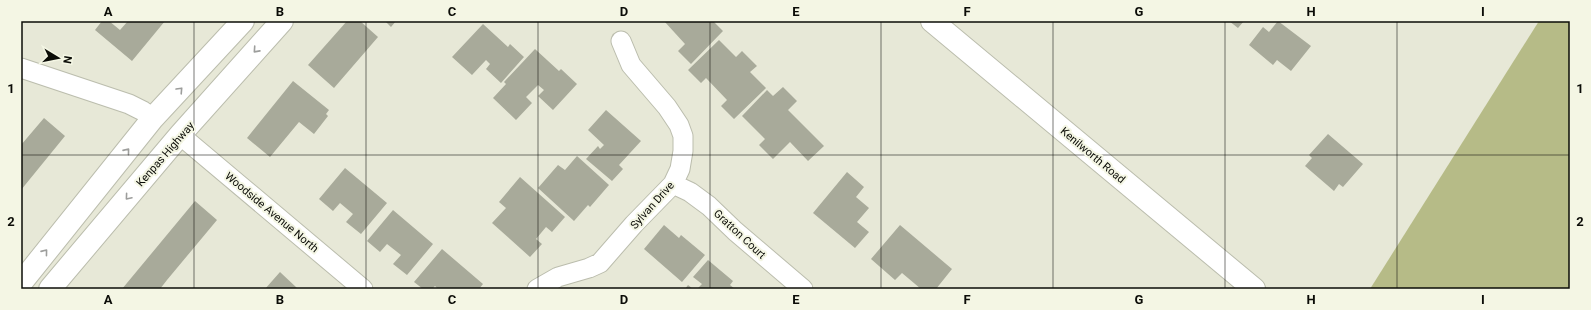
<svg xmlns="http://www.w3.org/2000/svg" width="1591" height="310" font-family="Roboto,sans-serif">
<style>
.green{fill:#b6bb87}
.building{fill:#a8aa9a}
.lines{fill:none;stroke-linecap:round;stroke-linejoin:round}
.street-casing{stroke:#bbbdad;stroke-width:21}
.primary-casing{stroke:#bbbdad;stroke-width:24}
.highway-casing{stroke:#bbbdad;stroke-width:24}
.street{stroke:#fff;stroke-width:19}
.primary{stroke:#fff;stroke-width:22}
.highway{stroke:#fff;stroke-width:22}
.oneway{stroke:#9d9e9c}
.grid{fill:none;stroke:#0b0c07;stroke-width:1;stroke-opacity:0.55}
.labels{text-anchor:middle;stroke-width:4;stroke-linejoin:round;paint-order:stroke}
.street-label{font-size:11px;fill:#0b0c07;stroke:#f4f6e4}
.neatline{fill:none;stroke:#0b0c07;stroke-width:1.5}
.grid-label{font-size:13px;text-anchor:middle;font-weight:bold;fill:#0b0c07}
</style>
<rect width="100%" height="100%" fill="#e7e8d7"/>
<path class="green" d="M1539 21H1570V289H1370Z"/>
<path class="building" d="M102 21H109L120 30 128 21H165L132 61 95 30Z
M347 21H360L378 37 334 88 308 65Z
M385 21H396L391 27Z
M664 21H713L723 31 691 64 678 51 685 44Z
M1229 21H1244L1238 28Z
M1278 21 1311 46 1291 71 1277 60 1273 65 1249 45 1263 27 1269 32Z
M483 24 508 47 510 44 524 57 501 83 486 69 490 64 486 60 472 75 452 57Z
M719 40 736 57 742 51 757 66 750 72 766 88 734 119 721 106 727 100 706 78 701 83 688 70Z
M535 49 559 71 561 69 577 84 553 110 538 96 544 90 538 85 526 97 532 103 516 120 493 98 506 84 504 82Z
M293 81 329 110 326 114 328 116 314 134 299 122 270 157 247 138Z
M783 87 797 101 788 110 824 146 808 161 790 142 773 159 759 145 765 139 742 116 767 90 773 96Z
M606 110 641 141 619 165 623 169 612 181 586 159 598 146 600 149 604 145 588 130Z
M44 118 65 136 21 190V145Z
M1328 134 1363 164 1343 187 1339 184 1334 191 1305 166 1312 158 1309 155Z
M577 156 609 185 590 207 588 205 574 221 538 188 558 165 565 170Z
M345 168 387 203 361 234 346 222 353 214 340 203 333 211 319 199Z
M847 172 864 187 856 197 869 208 857 222 869 232 855 248 813 213Z
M520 177 565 217 552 232 546 227 536 239 542 244 530 257 492 223 506 208 499 202Z
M195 201 217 220 167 280 160 289H122Z
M393 210 433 244 407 275 393 264 401 255 387 244 380 252 367 241Z
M664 225 679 238 681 235 705 255 682 282 644 249Z
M900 225 952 269 936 289H921L902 273 895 280 871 259Z
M442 249 483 284 479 289H438L435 286 432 289H423L414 282Z
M708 260 733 281 730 285 735 289H697L702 284 693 277Z
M280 272 297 288 299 289H265Z
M688 285 693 289H685Z"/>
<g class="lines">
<g class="street-casing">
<path id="street" d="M21 68 129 104 143 111 153 118
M180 135 363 289
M673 184 690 192 709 206 735 231 803 289
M537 289 558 277 589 268 600 263 634 224 673 184 680 169 683 151V136L679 125 667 107 631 65 621 41"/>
</g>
<g class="primary-casing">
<path id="primary" d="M932 21 1254 289"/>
</g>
<g class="highway-casing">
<path id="highway" d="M21 283 153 118 243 21
M50 289 180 135 282 21"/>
</g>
<use href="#street" class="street"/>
<use href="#primary" class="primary"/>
<use href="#highway" class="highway"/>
</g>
<defs><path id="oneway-chevron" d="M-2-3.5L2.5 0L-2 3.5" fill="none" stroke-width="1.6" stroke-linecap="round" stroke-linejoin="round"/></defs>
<g class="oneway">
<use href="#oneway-chevron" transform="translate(256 50) rotate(132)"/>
<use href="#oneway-chevron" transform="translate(180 90) rotate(-47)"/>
<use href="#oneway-chevron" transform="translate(127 151) rotate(-51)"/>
<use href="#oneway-chevron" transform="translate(128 197) rotate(130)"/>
<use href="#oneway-chevron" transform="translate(45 252) rotate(-51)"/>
</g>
<path class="grid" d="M194 21V289M366 21V289M538 21V289M710 21V289M881 21V289M1053 21V289M1225 21V289M1397 21V289M21 155H1570"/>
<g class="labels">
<g class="street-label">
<text transform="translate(165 154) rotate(-49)" y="4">Kenpas Highway</text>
<text transform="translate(1093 155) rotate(40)" y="4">Kenilworth Road</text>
<text transform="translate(652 205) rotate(-48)" y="4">Sylvan Drive</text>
<text transform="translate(272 212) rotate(40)" y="4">Woodside Avenue North</text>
<text transform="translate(740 234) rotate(43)" y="4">Gratton Court</text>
</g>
</g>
<rect width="1591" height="310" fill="none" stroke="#f4f6e4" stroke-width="44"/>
<g transform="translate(58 58) rotate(100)" stroke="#f4f6e4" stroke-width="3" paint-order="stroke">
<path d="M0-3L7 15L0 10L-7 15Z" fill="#0b0c07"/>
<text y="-6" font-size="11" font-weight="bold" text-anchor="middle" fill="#0b0c07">N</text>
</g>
<rect x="22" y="22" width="1547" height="266" class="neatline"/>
<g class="grid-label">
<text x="108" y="16">A</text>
<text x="280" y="16">B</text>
<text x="452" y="16">C</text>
<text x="624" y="16">D</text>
<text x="796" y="16">E</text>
<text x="967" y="16">F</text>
<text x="1139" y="16">G</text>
<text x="1311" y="16">H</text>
<text x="1483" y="16">I</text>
<text x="11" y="93">1</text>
<text x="1580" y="93">1</text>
<text x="11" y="226">2</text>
<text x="1580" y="226">2</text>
<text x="108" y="304">A</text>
<text x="280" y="304">B</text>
<text x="452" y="304">C</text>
<text x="624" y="304">D</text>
<text x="796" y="304">E</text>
<text x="967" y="304">F</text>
<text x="1139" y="304">G</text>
<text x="1311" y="304">H</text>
<text x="1483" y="304">I</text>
</g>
</svg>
